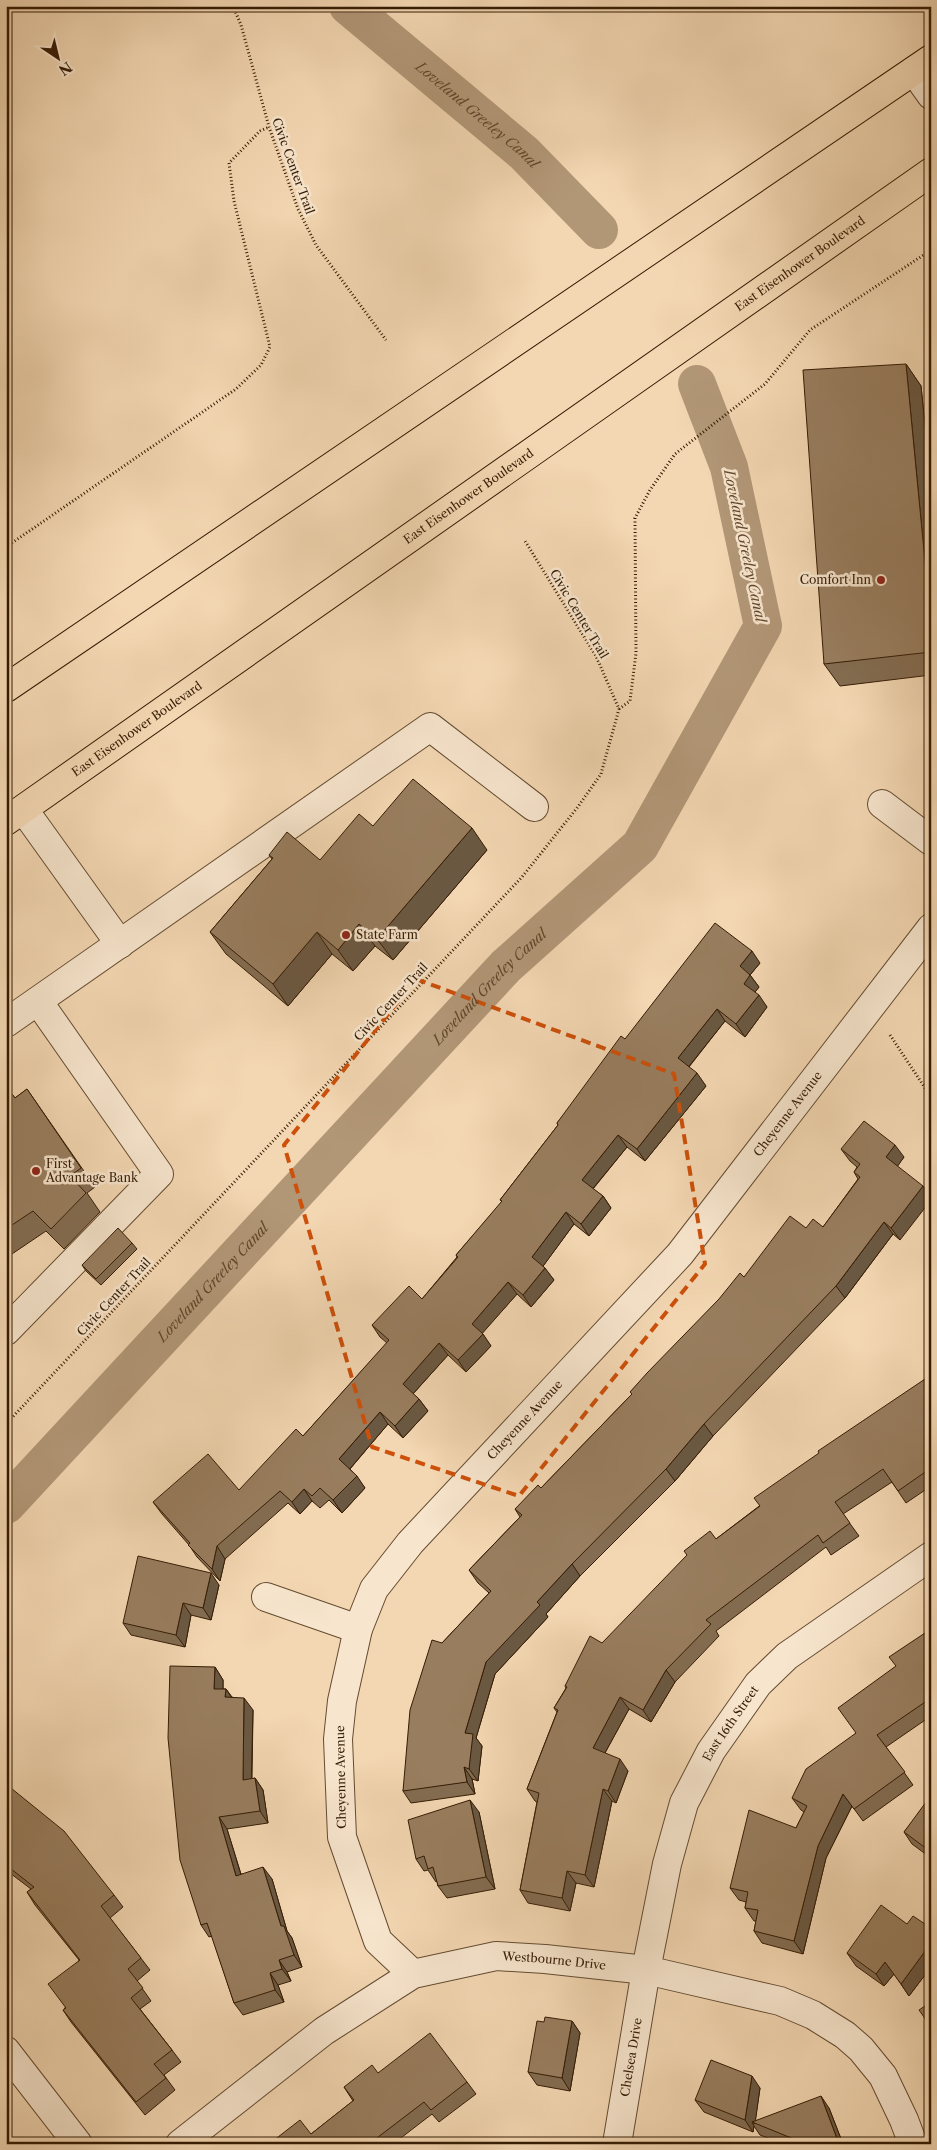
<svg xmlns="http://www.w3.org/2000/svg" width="937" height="2150" font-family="'Libre Caslon Text',serif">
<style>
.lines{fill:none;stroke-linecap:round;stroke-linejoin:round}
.canal{stroke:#b29777;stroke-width:38}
.minor-casing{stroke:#644b30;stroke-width:30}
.highway-casing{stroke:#351c04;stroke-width:30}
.path{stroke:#351c04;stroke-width:3;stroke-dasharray:1 2.5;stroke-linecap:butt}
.minor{stroke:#f7e5cd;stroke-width:28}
.highway{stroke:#f3d7b2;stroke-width:28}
.wall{fill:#836c51;stroke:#351c04}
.shaded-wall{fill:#6a5842;stroke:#351c04}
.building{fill:#987d5e;stroke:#351c04}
.marked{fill:none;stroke:#cd500b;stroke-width:4;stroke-dasharray:10 6;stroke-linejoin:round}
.poi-dot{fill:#8f2418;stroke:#f7e5cd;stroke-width:2}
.labels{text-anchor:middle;stroke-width:5;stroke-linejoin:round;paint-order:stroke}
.street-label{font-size:12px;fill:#351c04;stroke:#f7e5cd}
.poi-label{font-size:12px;fill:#351c04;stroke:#f7e5cd;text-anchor:start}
.water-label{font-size:14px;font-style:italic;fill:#61472c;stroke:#f7e5cd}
</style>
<rect width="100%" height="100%" fill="#f3d7b2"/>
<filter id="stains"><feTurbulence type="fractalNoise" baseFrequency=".004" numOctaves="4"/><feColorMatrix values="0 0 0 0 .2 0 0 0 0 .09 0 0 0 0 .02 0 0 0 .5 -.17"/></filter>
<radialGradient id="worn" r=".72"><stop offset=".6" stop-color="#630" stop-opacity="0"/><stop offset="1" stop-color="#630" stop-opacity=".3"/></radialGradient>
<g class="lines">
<g class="canal">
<path id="s1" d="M348 6 524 153 599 230"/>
<path id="s2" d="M6 1505 506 966 640 846 763 626 729 467 697 384"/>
</g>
<g class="minor-casing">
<g id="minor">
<path d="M914 71 931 95"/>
<path d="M882 804 931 841"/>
<path d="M24 810 120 944"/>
<path d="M6 1023 430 727 534 807"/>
<path d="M6 1331 159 1174 38 1001"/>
<path d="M266 1597 358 1629"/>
<path id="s3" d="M413 1974 378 1941 342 1837 338 1739 342 1701 358 1629 374 1589 410 1543 680 1254 931 928"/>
<path d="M6 2051 78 2144"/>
<path id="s4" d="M180 2144 324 2031 413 1974 496 1956 545 1959 646 1970 780 2001 813 2015 845 2035 861 2049 883 2076 904 2120 913 2144"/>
<path id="s5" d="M617 2144 646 1970 667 1864 684 1803 711 1751 758 1684 787 1656 931 1556"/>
</g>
</g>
<g class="highway-casing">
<g id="highway">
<path d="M6 688 931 59"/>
<path id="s6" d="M6 821 931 172"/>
</g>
</g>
<path class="path" d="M233 6 241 25 269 127 298 209 316 245 386 340
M6 547 236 389 261 365 270 347 234 201 229 163 260 131 269 127
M619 709 630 701 636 653 635 518 650 490 675 454 765 384 810 330 931 250
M890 1035 931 1097
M6 1424 522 877 577 808 601 774 619 709 596 656 525 541"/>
<use href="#minor" class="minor"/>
<use href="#highway" class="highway"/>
</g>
<path class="wall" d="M906 364 921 386 931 485V675L840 686 824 664Z
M373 826 487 850 393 960 375 946 353 971 332 954 288 1006 226 954 210 932 272 859 269 855 320 860Z
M760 963 750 975 759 987 755 992 767 1007 745 1037 725 1021 689 1067 706 1086 645 1161 627 1147 593 1189 603 1196 611 1208 589 1236 574 1224 543 1266 554 1280 531 1307 517 1294 482 1333 491 1346 466 1372 448 1355 413 1394 419 1399 428 1411 403 1438 388 1424 350 1469 365 1488 342 1513 329 1500 320 1508 312 1501 300 1514 288 1503 225 1559 220 1581 197 1557 189 1545 162 1514 153 1502 239 1490 303 1436 387 1343 380 1337 372 1325 422 1299 457 1257 456 1255 502 1202 500 1200 558 1125 557 1123 625 1039Z
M6 1086 15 1098 27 1089 95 1187 87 1193 100 1212 64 1249 46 1231 6 1258Z
M841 1149 904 1157 897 1166 900 1240 893 1234 845 1298 713 1436 675 1481 580 1576 546 1614 548 1617 495 1674 476 1738 482 1746 478 1781 472 1779 475 1794 411 1803 403 1791 442 1643 489 1593 478 1583 469 1570 520 1517 515 1509 541 1488 632 1394 630 1392 744 1277 806 1228 823 1227 858 1179 854 1172 857 1167 850 1161Z
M132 1243 137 1249 101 1285 86 1271 82 1265Z
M931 1375V1486L906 1503 892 1482 843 1514 859 1536 831 1555 826 1547 716 1631 719 1636 675 1682 651 1722 629 1709 605 1753 628 1771 616 1803 612 1801 594 1887 576 1883 570 1911 528 1903 520 1890 537 1802 535 1801 527 1789 557 1712 554 1708 566 1688 565 1686 602 1643 716 1539Z
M219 1585 211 1620 191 1615 185 1647 131 1635 123 1623Z
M931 1641V1716L886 1747 913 1785 863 1821 852 1806 826 1858 803 1954 762 1943 754 1931 756 1921H754L745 1908 746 1902 739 1900 730 1888 796 1828 804 1812 801 1810 792 1798 856 1733Z
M215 1667 223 1680V1689H226L232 1697 253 1710 252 1779 255 1778 263 1790 268 1823 227 1829 241 1874 272 1879 287 1931 292 1938 302 1967 287 1972 291 1981 278 1985 284 2002 243 2015 234 2003 212 1936 209 1937 201 1925Z
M6 1784 114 1895 123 1907 110 1918 150 1970 137 1981 151 2001 140 2009 172 2050 181 2062 164 2075 175 2090 145 2115 71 2022 63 2010 65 2008 79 1960 35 1905 27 1892 31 1889 6 1870Z
M931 1800V1858L912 1844 904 1832Z
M479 1812 495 1889 447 1898 438 1886 437 1881 436 1882 428 1870 424 1871 416 1859Z
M907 1924 931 1928V1967L909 1996 894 1974 884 1986 856 1966 847 1953Z
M572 2021 580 2033 570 2091 537 2085 528 2072Z
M378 2073 467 2082 476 2094 439 2122 432 2114 393 2144H269L311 2134 353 2101 344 2087Z
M760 2088 755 2121 829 2108 843 2144H783L760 2135 754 2126 753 2132 704 2112 695 2100Z"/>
<path class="shaded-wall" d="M906 364 921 386 931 485V624Z
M472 828 487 850 393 960 377 939Z
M359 924 375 946 353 971 338 950Z
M317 932 332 954 288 1006 273 984Z
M752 951 760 963 750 975 759 987 752 996 744 984 740 966Z
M759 995 767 1007 745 1037 736 1024Z
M717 1009 725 1021 686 1070 678 1058Z
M697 1073 706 1086 645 1161 637 1149Z
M618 1135 627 1147 590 1192 582 1180Z
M895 1145 904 1157 895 1170 886 1157Z
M923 1186 931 1197V1200L900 1240 891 1228Z
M603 1196 611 1208 589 1236 581 1224Z
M566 1212 574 1224 541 1269 532 1257Z
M884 1222 893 1234 845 1298 836 1286Z
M545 1268 554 1280 531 1307 523 1295Z
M508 1282 517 1294 480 1336 472 1324Z
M483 1334 491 1346 466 1372 458 1360Z
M439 1343 448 1355 411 1396 403 1384Z
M419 1399 428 1411 403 1438 395 1426Z
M380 1412 388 1424 348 1471 339 1459Z
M704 1424 713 1436 675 1481 666 1469Z
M357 1476 365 1488 342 1513 333 1500Z
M304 1489 312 1501 300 1514 292 1502Z
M217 1546 225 1559 220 1581 212 1569Z
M572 1564 580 1576 546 1614 548 1617 495 1674 476 1738 482 1746 478 1781 469 1769 465 1733 486 1662 537 1602Z
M211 1573 219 1585 211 1620 203 1608Z
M183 1603 191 1615 185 1647 176 1635Z
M215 1667 223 1680V1701L214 1689Z
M666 1670 675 1682 651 1722 643 1710Z
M226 1689 234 1701 225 1697Z
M620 1697 629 1709 601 1760 593 1748Z
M244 1698 253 1710 251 1792 243 1780Z
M620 1759 628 1771 616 1803 608 1791Z
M464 1767 472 1779 475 1794 467 1782Z
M255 1778 263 1790 268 1823 260 1811Z
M603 1789 612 1801 594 1887 585 1875Z
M843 1794 852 1806 826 1858 803 1954 794 1941 818 1846Z
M470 1800 479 1812 495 1889 486 1877Z
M219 1817 227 1829 245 1888 236 1876Z
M263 1867 272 1879 287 1931 292 1938 302 1967 294 1955 281 1926Z
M567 1871 576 1883 570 1911 562 1898Z
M931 1943V1967L909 1996 901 1984Z
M279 1960 287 1972 291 1981 282 1969Z
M885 1962 894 1974 884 1986 876 1974Z
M270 1973 278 1985 284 2002 275 1990Z
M572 2021 580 2033 570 2091 562 2078Z
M752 2076 760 2088 755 2124 752 2122 754 2126 753 2132 745 2120Z
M821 2096 829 2108 843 2144H839Z"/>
<path class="building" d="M906 364 931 624V652L824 664 803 370Z
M413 779 472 828 377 939 359 924 338 950 317 932 273 984 210 932 273 858 269 855 287 832 320 860 359 814 373 826Z
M715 923 752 951 740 966 750 975 744 984 759 995 736 1024 717 1009 678 1058 697 1073 637 1149 618 1135 582 1180 603 1196 581 1224 566 1212 532 1257 545 1268 523 1295 508 1282 472 1324 483 1334 458 1360 439 1343 403 1384 419 1399 395 1426 380 1412 339 1459 357 1476 333 1500 320 1488 312 1496 304 1489 292 1502 280 1491 217 1546 212 1569 188 1545 190 1543 153 1502 208 1454 239 1490 296 1429 303 1436 389 1340 372 1325 409 1286 422 1299 458 1257 456 1255 502 1201 500 1200 558 1125 557 1123 621 1036 625 1039Z
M6 1086 15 1098 27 1089 81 1168 70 1176 86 1193 51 1229 33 1211 6 1229Z
M864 1121 895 1145 886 1157 923 1186 891 1228 884 1222 836 1286 704 1424 666 1469 572 1564 537 1602 540 1605 486 1662 465 1733 473 1734 469 1769 464 1767 467 1782 403 1791 410 1710 432 1640 442 1643 491 1591 469 1570 522 1515 515 1509 538 1485 541 1488 632 1394 630 1392 647 1373 719 1299 740 1273 744 1277 790 1216 806 1228 813 1219 823 1227 860 1177 854 1172 860 1164 841 1149Z
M118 1228 132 1243 96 1279 82 1265Z
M931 1375V1468L898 1491 883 1469 835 1502 850 1523 823 1543 818 1535 706 1620 711 1624 666 1670 643 1710 620 1697 593 1748 620 1759 608 1791 603 1789 585 1875 567 1871 562 1898 520 1890 539 1793 527 1789 558 1710 554 1708 567 1687 565 1686 590 1636 602 1643 687 1555 684 1551 710 1531 716 1539 760 1506 754 1498 819 1453 818 1451Z
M138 1556 211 1573 203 1608 183 1603 176 1635 123 1623Z
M925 1633 931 1641V1698L877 1735 905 1772 854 1809 843 1794 818 1846 794 1941 754 1931 758 1910 745 1908 748 1892 730 1888 749 1810 796 1828 807 1806 792 1798 806 1769 856 1733 838 1708 896 1666 889 1657Z
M170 1666 215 1667 214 1689H226L225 1697 244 1698 243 1780 255 1778 260 1811 219 1817 236 1876 263 1867 281 1926H284L294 1955 279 1960 282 1969 270 1973 275 1990 234 2003 207 1923 201 1925 180 1860 168 1738Z
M6 1784 64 1831 114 1895 101 1906 141 1958 128 1969 143 1988 131 1998 172 2050 154 2064 166 2078 136 2102 63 2010 66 2008 48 1984 80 1960 27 1892 34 1887 6 1865Z
M929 1798 931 1800V1852L904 1832Z
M470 1800 486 1877 438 1886 433 1867 428 1869 424 1856 416 1859 408 1820Z
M881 1905 907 1924 913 1916 931 1928V1943L901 1984 885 1962 876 1974 847 1953Z
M931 2002V2027L919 2010Z
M545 2017 572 2021 562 2078 528 2072 537 2021 544 2022Z
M430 2033 467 2082 431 2110 424 2102 369 2144H269L300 2120 311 2134 354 2100 344 2087 372 2065 378 2073Z
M711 2060 752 2076 745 2120 695 2100Z
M821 2096 839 2144H806L752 2122Z"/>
<path class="marked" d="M416 979 674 1074 705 1264 519 1496 372 1447 284 1145Z"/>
<g class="poi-dot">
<circle cx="881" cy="580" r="5"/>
<circle cx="346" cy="935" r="5"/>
<circle cx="36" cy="1171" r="5"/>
</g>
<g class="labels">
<g class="street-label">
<text transform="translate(293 166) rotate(70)" y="4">Civic Center Trail</text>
<text dy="4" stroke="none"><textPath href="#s6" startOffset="970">East Eisenhower Boulevard</textPath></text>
<text dy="4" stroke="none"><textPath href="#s6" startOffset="565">East Eisenhower Boulevard</textPath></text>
<text transform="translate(579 614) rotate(59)" y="4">Civic Center Trail</text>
<text dy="4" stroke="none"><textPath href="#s6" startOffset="160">East Eisenhower Boulevard</textPath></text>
<text transform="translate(391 1002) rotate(-47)" y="4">Civic Center Trail</text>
<text dy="4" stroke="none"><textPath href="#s3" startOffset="1042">Cheyenne Avenue</textPath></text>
<text transform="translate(114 1297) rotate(-47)" y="4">Civic Center Trail</text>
<text dy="4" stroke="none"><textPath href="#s3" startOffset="638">Cheyenne Avenue</textPath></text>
<text dy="4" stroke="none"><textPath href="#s5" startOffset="440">East 16th Street</textPath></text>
<text transform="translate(341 1777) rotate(-91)" y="4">Cheyenne Avenue</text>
<text dy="4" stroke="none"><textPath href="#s4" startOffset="432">Westbourne Drive</textPath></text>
<text dy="4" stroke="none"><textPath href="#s5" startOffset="88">Chelsea Drive</textPath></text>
</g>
<g class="poi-label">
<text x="871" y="584" text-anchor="end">Comfort Inn</text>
<text x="356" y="939">State Farm</text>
<text x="46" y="1168">First<tspan x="46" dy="14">Advantage Bank</tspan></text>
</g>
<g class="water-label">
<text dy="5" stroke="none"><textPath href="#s1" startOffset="169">Loveland Greeley Canal</textPath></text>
<text transform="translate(745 546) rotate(78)" y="5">Loveland Greeley Canal</text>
<text dy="5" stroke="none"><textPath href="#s2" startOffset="709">Loveland Greeley Canal</textPath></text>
<text dy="5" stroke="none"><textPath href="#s2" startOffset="304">Loveland Greeley Canal</textPath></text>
</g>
</g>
<rect width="937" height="2150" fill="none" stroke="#f3d7b2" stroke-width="25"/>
<rect x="8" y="8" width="922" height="2135" fill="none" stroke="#351c04" stroke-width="2.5"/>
<rect x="12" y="12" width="912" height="2125" fill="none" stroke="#351c04"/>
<g transform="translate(58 58) rotate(145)" stroke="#f7e5cd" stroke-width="4" paint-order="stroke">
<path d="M0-4L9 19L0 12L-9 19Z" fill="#351c04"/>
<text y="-8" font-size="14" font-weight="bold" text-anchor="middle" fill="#351c04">N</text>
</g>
<rect width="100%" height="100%" filter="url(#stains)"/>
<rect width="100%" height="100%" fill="url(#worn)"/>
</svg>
